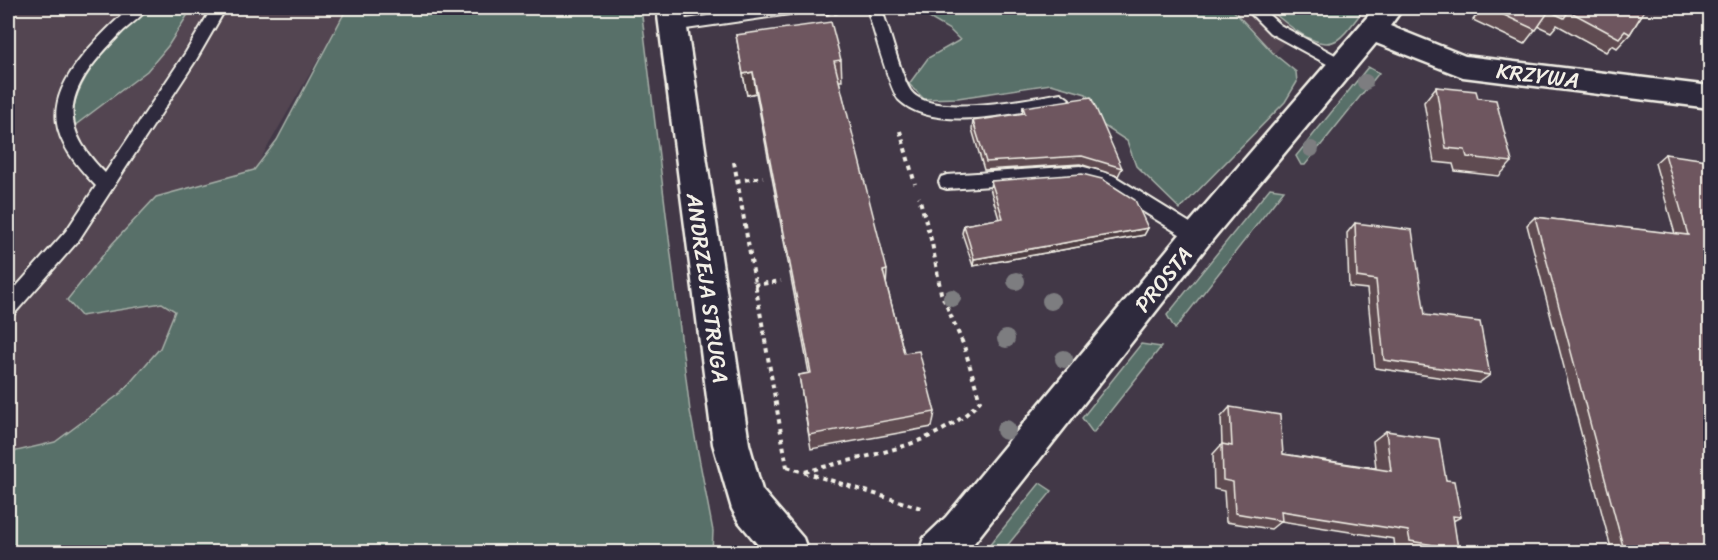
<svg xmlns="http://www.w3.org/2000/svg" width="1718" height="560" font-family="Sriracha,sans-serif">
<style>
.built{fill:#524551}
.green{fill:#596f69;stroke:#a6b0a8;stroke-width:1.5}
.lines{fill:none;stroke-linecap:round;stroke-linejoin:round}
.lane-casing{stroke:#f4f1e8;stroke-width:4}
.street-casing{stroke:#f4f1e8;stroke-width:5}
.path{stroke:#f4f1e8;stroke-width:4;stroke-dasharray:4.5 4.5;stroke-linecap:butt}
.lane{fill:#2f2a3d;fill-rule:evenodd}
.street{fill:#2f2a3d;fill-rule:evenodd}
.rail-casing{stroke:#f4f1e8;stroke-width:7}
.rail{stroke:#2f2a3d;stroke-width:4.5;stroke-dasharray:14;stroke-linecap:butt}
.tree{fill:#7d7d80}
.wall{fill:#5f4b51;stroke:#f4f1e8;stroke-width:1.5}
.shaded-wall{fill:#4d3d42;stroke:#f4f1e8;stroke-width:1.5}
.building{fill:#6e575e;stroke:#f4f1e8;stroke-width:1.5}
.labels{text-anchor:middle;stroke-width:4.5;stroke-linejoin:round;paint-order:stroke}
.street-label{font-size:22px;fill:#f4f1e8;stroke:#2f2a3d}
</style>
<rect width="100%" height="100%" fill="#423847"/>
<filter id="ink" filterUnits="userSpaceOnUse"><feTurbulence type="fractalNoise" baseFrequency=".0167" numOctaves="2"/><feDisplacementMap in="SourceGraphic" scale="12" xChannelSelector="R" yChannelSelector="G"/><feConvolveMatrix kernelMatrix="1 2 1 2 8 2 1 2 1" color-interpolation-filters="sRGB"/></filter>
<g filter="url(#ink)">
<path class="built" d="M8 8H348L246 184 81 510 8 552Z
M1214 8H1314L1274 54Z"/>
<path class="green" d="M148 8H192L168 46 147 71 74 126C64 90 120 27 148 8Z
M347 8H641L690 411 713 531 712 552H8V453L55 442 121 393 160 348 175 311 162 303 81 316 67 300 112 244 156 197 254 170 277 140Z
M912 8H1231L1274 54 1296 72 1297 82 1285 102 1180 209 1136 166 1127 141 1101 124 1086 94 1051 84 958 98 924 99 909 84 928 58 960 40 950 30Z
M1268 8H1365C1357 17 1348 33 1337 40 1317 53 1282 20 1268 8Z
M1368 67 1379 73 1305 165H1301L1296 156Z
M1270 188 1284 190 1175 329 1167 315Z
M1141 344 1161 347 1093 433 1082 418Z
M1040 483 1052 491 1002 552H984Z"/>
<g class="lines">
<g class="lane-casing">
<path id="lane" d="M131 8H147C141 18 129 25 121 33 73 82 49 117 105 173L186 52 212 8H226L196 60 78 241 14 314 8 316V296L66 231 96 186C50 138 41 107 85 53 99 37 114 21 131 8Z
M764 8H804L797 13 672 31 664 26 672 21Z
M867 8H881C890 30 899 71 910 90 929 120 1031 98 1061 93L1069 99 1061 105C1018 112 934 134 899 100 890 91 872 24 867 8Z
M1245 8H1261L1280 25 1348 62 1351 66 1348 70H1338L1270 33Z
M1080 166 1111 174 1203 231 1206 236 1203 241 1197 243 1191 241 1100 185 1080 180 947 189 941 187 939 182 941 177 947 175Z"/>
</g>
<g class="street-casing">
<path id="street" d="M657 8H684L749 444 762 490 803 538 808 552H764L739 522 732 509 713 444Z
M1375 8H1403L1390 26 1465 56 1710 86V108L1463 77 1376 43 1208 245 974 543 965 552H919L924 538 946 517 1186 227Z"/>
</g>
<path class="path" d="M825 14 845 11
M900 131 915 184
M734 162 787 467
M736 181 763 177
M754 285 781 281
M787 467 921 508
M805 472C863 455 938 448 980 401L964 346 941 293 932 243 919 197"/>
<use href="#lane" class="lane"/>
<use href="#street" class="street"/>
<g class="rail-casing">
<path id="rail" d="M8 15 14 8"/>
</g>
<use href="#rail" class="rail"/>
</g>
<g class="tree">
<circle cx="1365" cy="82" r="8"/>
<circle cx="1311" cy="149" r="8"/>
<circle cx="1016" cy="281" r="9"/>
<circle cx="952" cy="298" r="9"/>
<circle cx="1051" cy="301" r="9"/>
<circle cx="1006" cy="339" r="9"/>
<circle cx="1064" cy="359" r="9"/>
<circle cx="1006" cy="430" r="10"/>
</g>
<path class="wall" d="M1482 8H1646L1630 34 1617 48 1612 45 1606 52 1557 25 1551 32 1538 26 1524 44 1473 20Z
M736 35 841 60 842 81H839L886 283 904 353 935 412 932 427 811 449 799 375 809 373 756 93 747 95Z
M1436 87 1478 98 1512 162 1499 176 1455 171 1453 164 1434 162 1424 102Z
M1023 107 1122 168 1118 176 1080 164 984 170 972 129 973 121 1022 114Z
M1665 154 1710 172V552H1612L1527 225 1535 217 1675 234 1655 163Z
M991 181 1148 228 1144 235 973 266 962 233 964 225 999 219 990 188Z
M1355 223 1425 315 1490 375 1479 383 1375 368 1367 289 1349 287 1347 233Z
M1230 407 1283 454 1376 468 1373 441 1386 431 1446 480 1461 517 1453 521 1458 549 1451 552H1418L1395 549 1394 539 1281 521 1271 529 1226 522 1224 491 1214 489 1213 454 1222 444 1221 417Z"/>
<path class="shaded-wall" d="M753 72 756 93 747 95 743 74Z
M1148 228 1144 235 973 266 974 259Z
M887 270 886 288 883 271Z"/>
<path class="building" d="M1489 8H1646L1630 34 1625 31 1619 38 1569 11 1564 18 1549 11 1536 30Z
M831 22 841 60 834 61 887 270 883 271 904 353 919 351 935 412 809 435 799 375 811 373 753 72 743 74 736 35Z
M1436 87 1476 91 1478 98 1496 100 1512 162 1467 157 1465 150 1446 148Z
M1091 97 1122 168 1082 156 986 162 973 121 1025 113 1023 107Z
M1665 154 1707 160 1710 172V552H1639L1624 550 1535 217 1688 235Z
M1082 174 1102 179 1135 200 1148 228 974 259 964 225 1003 218 991 181Z
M1355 223 1412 230 1425 315 1480 322 1490 375 1384 360 1376 280 1357 277Z
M1230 407 1280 415 1283 454 1339 463 1391 471 1386 431 1439 439 1446 480 1454 481 1461 517 1453 516 1458 549 1410 541 1408 531 1281 511 1282 521 1235 513 1233 482 1223 480 1222 444 1232 446Z"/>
</g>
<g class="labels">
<g class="street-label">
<text transform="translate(1538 75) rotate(7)" y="8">KRZYWA</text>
<text transform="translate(1163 279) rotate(-51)" y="8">PROSTA</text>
<text transform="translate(708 288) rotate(82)" y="8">ANDRZEJA STRUGA</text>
</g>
</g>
<rect width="1718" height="560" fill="none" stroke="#2f2a3d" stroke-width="30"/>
<rect x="15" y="15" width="1688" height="530" fill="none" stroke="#f4f1e8" stroke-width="2" filter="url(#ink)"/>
</svg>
